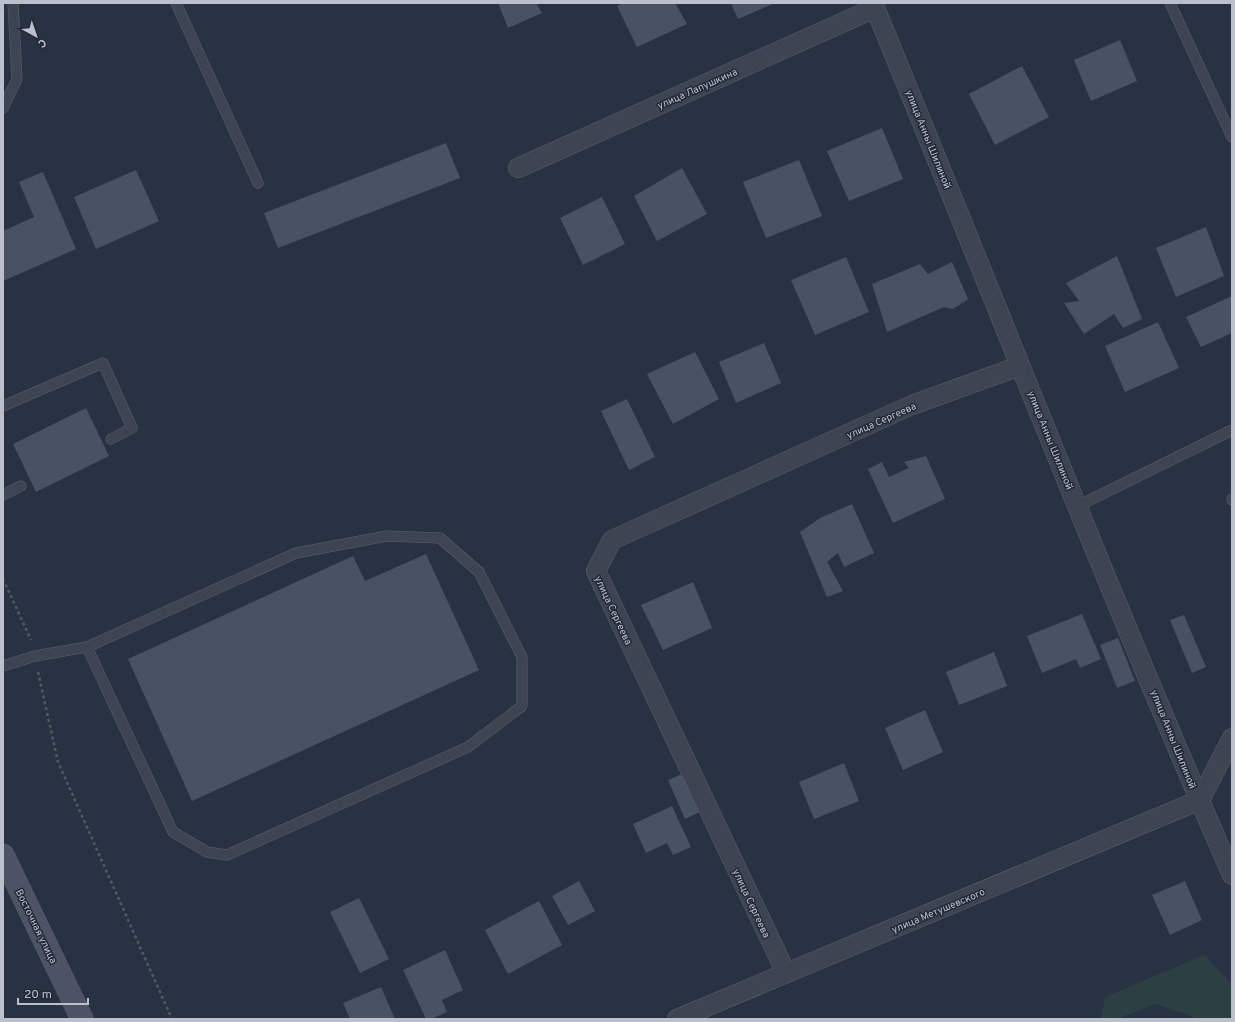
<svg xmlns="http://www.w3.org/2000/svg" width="1235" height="1022" font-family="Overpass,sans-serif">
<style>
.green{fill:#2c4044}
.building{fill:#495263}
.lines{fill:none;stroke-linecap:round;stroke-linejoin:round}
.lane-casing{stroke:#5c626f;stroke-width:11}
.street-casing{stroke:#5c626f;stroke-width:20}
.secondary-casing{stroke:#5c626f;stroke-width:23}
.path{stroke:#4b5d62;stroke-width:2.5;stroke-dasharray:3 3;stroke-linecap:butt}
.lane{stroke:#3d4452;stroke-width:10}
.street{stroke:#3d4452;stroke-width:19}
.secondary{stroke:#4c5364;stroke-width:22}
.labels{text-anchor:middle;stroke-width:3;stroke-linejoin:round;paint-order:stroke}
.street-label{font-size:10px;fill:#bbc0cc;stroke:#222937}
</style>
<rect width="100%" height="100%" fill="#293242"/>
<path class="green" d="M1204 955 1232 984V1019H1195L1193 1017 1156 1004 1116 1019H1101L1105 997Z"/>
<path class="building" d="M498 3H536L542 13 508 28Z
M623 3H675L687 24 637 47 617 6Z
M731 3H775L738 19Z
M1120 40 1137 81 1091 101 1074 60Z
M1022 66 1049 117 995 145 969 94Z
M882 128 903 179 849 201 827 151Z
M446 143 460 178 278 248 264 213Z
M799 160 822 216 766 238 743 182Z
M682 168 707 214 657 241 634 196Z
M136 170 159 221 96 249 74 197Z
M43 172 76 249 3 281V231L34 217 19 182Z
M602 197 625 244 583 265 560 218Z
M1206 227 1224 276 1176 297 1156 248Z
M1117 256 1142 319 1123 328 1114 314 1084 334 1064 303 1079 301 1066 283Z
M846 257 869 312 815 335 791 280Z
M952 262 968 299 953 309 944 307 887 332 872 284 920 264 928 274Z
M1232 296V333L1201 347 1186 317Z
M1158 322 1179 368 1125 392 1105 346Z
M764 343 781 383 736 403 719 362Z
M695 352 719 399 673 424 647 374Z
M627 399 655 457 629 470 601 411Z
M86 408 109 456 36 492 13 444Z
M926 456 945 499 893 523 868 469 882 462 889 477 909 468 904 462Z
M852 504 874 553 844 567 838 553 827 562 843 591 827 597 800 532 820 518Z
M426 554 479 670 192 801 128 659 353 556 365 581Z
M693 582 712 628 663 650 641 605Z
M1082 614 1101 659 1080 668 1076 659 1042 673 1027 636Z
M1184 615 1206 667 1192 673 1170 620Z
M1118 638 1135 681 1117 688 1100 645Z
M994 652 1007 686 959 705 946 672Z
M925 710 943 752 903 770 885 728Z
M844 763 859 801 814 819 799 782Z
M687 772 704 810 685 819 668 780Z
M672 806 691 847 673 855 667 843 646 853 633 824Z
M579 881 595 911 568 925 552 896Z
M1185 881 1202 920 1170 935 1152 895Z
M359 898 389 959 360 973 330 912Z
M539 901 562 945 508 974 485 930Z
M445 950 463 990 442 1000 447 1012 431 1019H426L403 970Z
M381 987 395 1019H350L343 1003Z"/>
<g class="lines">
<g class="lane-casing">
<path id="lane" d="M176 3 258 183
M1170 3 1232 137
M3 108 17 79 13 3
M3 406 103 363 132 428 111 439
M3 495 21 486
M1232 499V500
M1078 506 1232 430
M3 666 35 656 87 647 296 553 387 536 440 538 479 572 522 657V706L468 747 227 855 207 852 173 832 87 647"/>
</g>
<g class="street-casing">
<path id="street" d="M873 3C993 294 1106 587 1232 875
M518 168 875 8
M1200 800 1232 738
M786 973 596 571 612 540 912 405 1020 366
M677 1019 1200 800"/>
</g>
<g class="secondary-casing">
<path id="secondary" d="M3 855 82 1019"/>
</g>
<path class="path" d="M3 579 31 640
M38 672 58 762 172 1019"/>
<use href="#lane" class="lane"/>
<use href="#street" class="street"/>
<use href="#secondary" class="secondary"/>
</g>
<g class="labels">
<g class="street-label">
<text transform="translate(697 88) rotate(-24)" y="4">улица Лапушкина</text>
<text transform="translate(929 139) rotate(68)" y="4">улица Анны Шилиной</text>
<text transform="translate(881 420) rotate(-24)" y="4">улица Сергеева</text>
<text transform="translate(1051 440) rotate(68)" y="4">улица Анны Шилиной</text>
<text transform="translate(614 610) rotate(65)" y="4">улица Сергеева</text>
<text transform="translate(1174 739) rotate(68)" y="4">улица Анны Шилиной</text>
<text transform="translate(752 903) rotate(65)" y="4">улица Сергеева</text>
<text transform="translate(938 910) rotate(-23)" y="4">улица Метушевского</text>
<text transform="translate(37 926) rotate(64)" y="4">Восточная улица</text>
</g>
</g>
<rect width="1235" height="1022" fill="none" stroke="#bbc0cc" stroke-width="8"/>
<g transform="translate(36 36) rotate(140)" stroke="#222937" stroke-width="3" paint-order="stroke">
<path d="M0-3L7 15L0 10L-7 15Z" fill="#bbc0cc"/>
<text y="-6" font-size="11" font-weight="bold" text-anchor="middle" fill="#bbc0cc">С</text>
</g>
<path d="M18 998v6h70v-6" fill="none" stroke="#bbc0cc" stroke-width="2"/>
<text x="24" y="998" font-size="12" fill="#bbc0cc" stroke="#222937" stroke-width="3" paint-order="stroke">20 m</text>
</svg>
